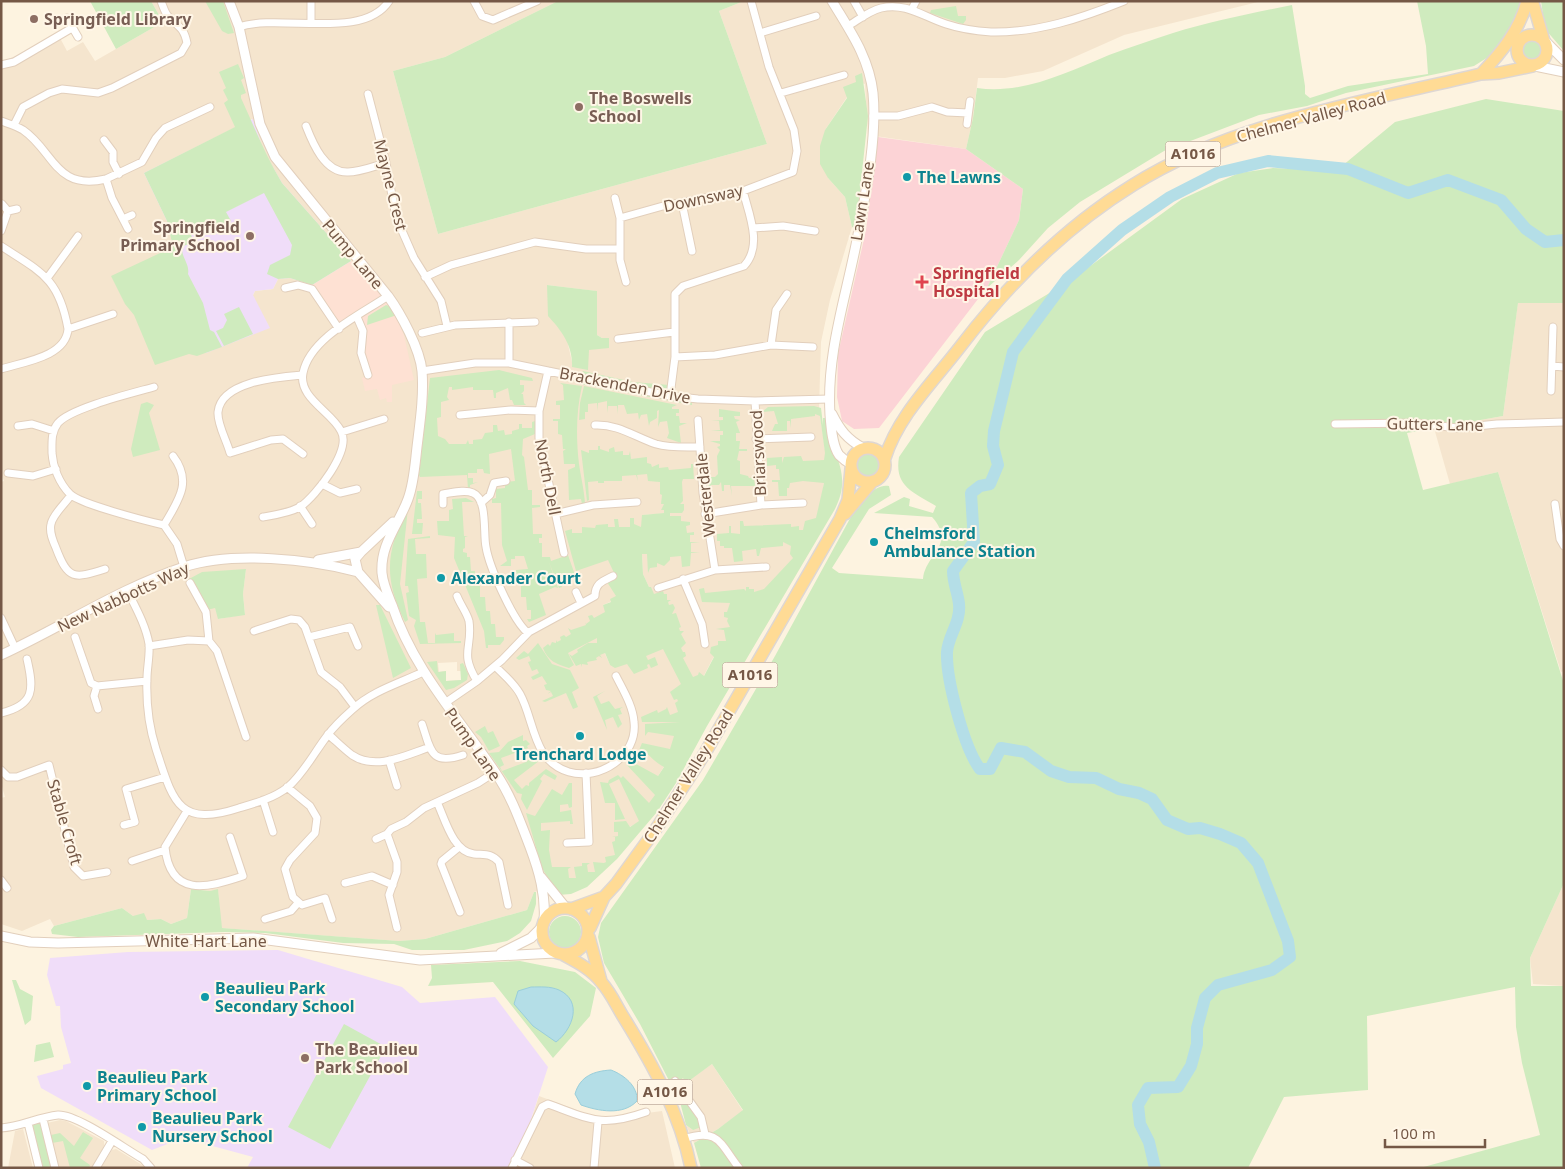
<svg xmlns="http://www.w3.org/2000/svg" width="1565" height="1169" font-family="'Noto Sans',sans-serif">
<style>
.residential{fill:#f5e5ce;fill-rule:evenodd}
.commercial{fill:#fee1d3}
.education{fill:#f0ddf9}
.medical{fill:#fcd3d6}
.green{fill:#cfebbe}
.water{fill:#b4dee7;stroke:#9aceda}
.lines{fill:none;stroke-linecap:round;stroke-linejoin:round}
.river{stroke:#b4dee7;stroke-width:12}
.minor-casing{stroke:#e2cfbc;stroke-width:9}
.tertiary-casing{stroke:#e2cfbc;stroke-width:11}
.primary-casing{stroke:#ded7d3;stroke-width:14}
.minor{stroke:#fff;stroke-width:7}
.tertiary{stroke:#fff;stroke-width:9}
.primary{stroke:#ffdb95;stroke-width:11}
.education-dot{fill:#8d6e63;stroke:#fff6e7;stroke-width:2}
.culture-dot{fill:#0f9aa8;stroke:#fff6e7;stroke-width:2}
.health-dot{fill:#e0444e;stroke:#fff6e7;stroke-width:2}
.labels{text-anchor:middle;stroke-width:4;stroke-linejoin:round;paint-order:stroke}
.shield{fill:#fff6e7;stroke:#9e8776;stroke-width:1}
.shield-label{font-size:15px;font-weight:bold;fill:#755846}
.education-label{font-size:16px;font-weight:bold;fill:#785e54;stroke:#fff6e7;text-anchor:start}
.street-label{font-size:16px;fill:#755846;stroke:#fff6e7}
.culture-label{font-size:16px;font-weight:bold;fill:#0d838f;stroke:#fff6e7;text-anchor:start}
.health-label{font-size:16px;font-weight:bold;fill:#be3a42;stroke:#fff6e7;text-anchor:start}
</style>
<rect width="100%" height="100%" fill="#fdf3e0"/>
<path class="residential" d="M151 1H558L445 57 393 71 438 234 767 144 719 11 744 1H1262L1124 35 1043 71 1005 78H978L973 118 966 149 868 135 865 84 857 82 825 130 828 178 845 197 852 227 830 300 821 342 819 409 826 456 824 483 819 512 813 526 799 552 768 586 713 658 683 716 668 760 658 776V794L644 820 629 827 613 860 592 877 534 892 527 910 425 939 399 941 221 928 218 890 210 891 191 889 187 918 171 924 161 919 147 920 133 916 122 908 54 926 50 919 22 931 1 924V798L5 797 1 783V482L4 481 1 473V62L60 38 67 51 83 42 95 61 163 22ZM252 119 264 152 282 183 351 261 366 269 392 385V401L377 389 366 342V335L354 314 312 285 290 278 278 279 273 289 255 291 253 295 173 247 167 221 144 173ZM547 285 596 291 597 335 602 338 587 352 572 362 567 340 557 324ZM670 513 671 533 656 554H642L643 574 649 587 663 648 623 665H610L598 638 609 615 603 605 623 596 643 540 642 515ZM246 569 243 594 245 614 219 619 215 608ZM457 662V671H461V680L446 681V671L439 672 438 663Z
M1518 302 1564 303V671L1561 672 1498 472 1450 484 1434 428 1503 416Z
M1564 883V986L1533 984 1530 958Z
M712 1064 743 1111 718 1129 694 1143 686 1125 693 1130 678 1081 683 1078 686 1082Z
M539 1096 601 1119 662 1111 675 1168H512L525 1138Z
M60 1120 66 1121 104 1141V1146L92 1168H58L47 1123Z
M23 1129 33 1168H8L15 1131Z
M116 1149 147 1168H101L112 1150Z"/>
<path class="commercial" d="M351 261 366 269 392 306 404 335 414 380 392 385V402H387L386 398 380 400 377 389 365 391 362 378 371 374 362 347 366 335 354 314 336 327 312 285Z"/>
<path class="education" d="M253 119 264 152 282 183 351 261 312 285 290 278 278 279 273 289 255 291 253 295 270 328 206 353 167 221 144 173Z
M278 950 402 987 420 1003 495 997 548 1067 525 1138 512 1168H247L253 1157 183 1138 152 1150 41 1088 37 1076 63 1069V1065L71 1063 61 1027 60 1006H56L47 975 50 958 128 952Z"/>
<path class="medical" d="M878 137 966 149 1023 189 1019 220 988 286 879 428 854 429 842 421 837 397 838 354 866 230Z"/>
<path class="green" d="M90 1H151L163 22 116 49Z
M205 1H223L234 33 228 34 222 31Z
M558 1H744L719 11 767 144 438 234 393 71 445 57Z
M1417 1H1525L1509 34 1493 54 1474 66 1346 93 1307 106 1259 115 1164 151 1080 202 1048 228 1019 260 987 288 1019 220 1023 189 966 149 973 118 977 88C1022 95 1068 72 1109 55 1130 47 1152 40 1173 33 1212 21 1253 13 1292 5L1305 86V94L1310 98 1348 86 1428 74 1426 46Z
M1541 1H1564V51L1545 29Z
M956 6 958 16H966V20L963 24 930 13 931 10Z
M1521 50a11 11 0 1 1 22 0a11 11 0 1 1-22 0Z
M238 64 244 78 241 80 246 93 241 95V98C254 126 265 155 282 183L351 261 312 285 290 278 278 279 267 274 270 265 290 255 292 245 264 193 226 212 231 221 212 231 209 226 191 235 194 241 182 247C181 257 190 264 188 274L203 303 210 330 214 332 222 347 197 356 189 354 155 365 134 315 125 304 111 276 173 247 167 221 144 173 235 127 224 103 228 100 223 90 226 88 219 72Z
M862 73 868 116 856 229 852 227 845 197 828 178 820 164V146L825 130 847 98 843 87 856 82 855 76Z
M1486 99 1564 111V303H1518L1503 416 1407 433 1423 490 1498 472 1564 684V883L1530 958 1531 986H1564V1168H1420L1540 1135 1522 1063 1516 1027 1515 987 1367 1016 1368 1090 1284 1097 1248 1168H701L694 1143 718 1129 743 1110 712 1064 686 1083 683 1078 678 1082 704 1126 693 1130 686 1125 680 1102 640 1024 604 963 598 937 601 923 703 780 775 656 853 513C861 503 874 483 889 486L891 495 869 509 832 568 839 573 923 579C925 554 957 545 932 517L874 513 904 497 910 499 909 506 933 513 936 506C914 492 894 487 899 457L985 332 1071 280 1182 199 1239 173 1273 168 1336 171 1395 122Z
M547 285 597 291V335L602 338H609V348L589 350 588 370 572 367C573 346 562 331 548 316Z
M386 305 392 307 397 315 367 325 368 316Z
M239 307 253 334 224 346 216 331 223 328 227 320 224 314Z
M499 370 532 378 533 381 520 380V385H524V391L521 394H523L524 403 526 405H514L512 400H510L508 388 496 393V398H494L493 390H473V387L452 390V387H449L447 397 449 400 441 402V417L437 418 438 436 445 439 449 444H466L468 440 469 444H473V440L482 439 485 433 493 432V425H497L498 431 504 430 505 435 512 434V431L519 429V424H522V428H532V422L535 421V434L523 439 522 455 524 457 528 490H532V505H540V507L532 508 533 534H542V538H539V543H542V557H550L551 561 568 555 575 575 559 580 562 587 559 588 549 562 558 588 555 587 539 594 546 615 529 622 527 619H531V610H527L526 597H521V584H517L516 570 528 569 524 556H515V559H511V566H500L507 561 502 545 501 503H492V499L496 498V489L505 488V482L515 481 511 449 489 454 490 474 484 473 483 469H477V473H468V478H473V483L478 482 470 485V489H468L467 475 420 477 419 475 430 378Z
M583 371 633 382 669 385 668 388 661 391 582 374Z
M581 381 692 402V405L580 384Z
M560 383 582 386C576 411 576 439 579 464 581 478 584 489 585 503L582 504 581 499 569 500 568 470 575 467V464H564L563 451 566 449H563L562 435 558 434V421H553V419H560V405H556V401L564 400 563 385Z
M584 386 677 405 672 407V409H679V413H676V416H679L680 423H687L679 426 681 443 667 438 669 433 667 421 660 422 658 427 659 410 657 411V418L650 422 649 426 647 414 641 415 639 420 638 413 627 414 624 405H618V414L617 406H608L607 413V401L598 403V411L597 403 588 404V412H585V419L579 420 580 403Z
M147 402 154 405 149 413 160 450 133 457 131 449 141 404Z
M814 406 821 408 823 425V418H826C830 455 854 471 835 509L707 726 676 783 657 812 617 859 587 887 571 894 558 895 542 868 526 813 535 816 552 789 562 795 569 783H572V807L569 808 568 804 560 805V812L571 810 573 824H570V821L541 823V831L550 830 549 850 552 867H571L568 869 569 878H576L574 867 582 866V863H590L587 865 588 872H595L593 862 604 863 606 862 605 857 615 855 612 842 615 841V837H612L618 836V832H614V822L626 821 630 827 639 821 619 779 609 784 625 819 615 820V803H605L600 782 608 783 609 780 618 775 621 778 623 776 649 803 655 795 626 764H636L658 776 664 767C654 762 650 755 642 750L635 760 642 743 670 749 674 736 648 732 645 736V724L680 722H642L641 717 657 710 658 713 666 709 667 707 670 715 678 712 675 703 678 701 677 699 674 700 670 692 681 684 663 649 646 656 648 660 655 657 658 665 651 668 649 664 647 665 648 668 634 674 627 664 615 668 610 665 605 653 600 655 602 658 599 656 596 658 597 660 587 662 588 665 582 664V667L581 664 576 666 569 654 572 656 578 652 577 650 588 643H597V638L568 653 574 665 569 668C556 664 548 661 543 648L548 644 550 646 552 642 556 643V640L557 642 561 640 560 637 564 635 566 637 571 634 568 628 571 630 586 625 585 622 586 624 590 621 588 616 592 615 594 618 605 612 603 605 611 602 610 599 616 596 607 582 616 577 608 560 576 571 565 531 572 529V533H582V527L595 528 596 525 608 524V527H615L614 519H618L619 527H630V518H634V524L641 527 642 515 664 513V510H661L664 504H661L662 495 660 494V482L648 481 647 474 637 475 638 481 636 475 622 476V481H604V483H598V481L588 482 589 500 587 501 581 450 589 453V450H598V446H600V449L609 452V449L614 447 615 452 623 451V455H629L630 451 631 459 647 457V463L651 464 652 467 659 464V468L668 467 669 470 691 468V464H693L694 479H683L682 482 683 501 680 504H684V510L682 513H670V516H681V521L690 522V525L686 526 687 533 694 532V535H690V542H700L691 543V552L700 553H691L690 566 682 567 681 556 670 557V560L664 566 657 563V567L650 568 648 573 647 554H642L643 574 649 587H651L654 594 663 591 664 594H667V600H671L668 602 669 605 673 604 675 608 672 614 676 613 681 627 679 628 680 631H684L681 634 686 643 681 648 683 652H685L686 656 683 658 693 677 698 675 699 672 704 676 714 657 710 653 711 647 718 645V641H726L724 630 716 629 730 627 727 621 728 618 724 617V612H727L730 603 702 602 699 589 704 588 705 593 744 589 746 591V587H749V589H754V592L764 589 793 558 790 554 791 546 783 542V546L761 548 759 556H757L756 549 742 551 743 561 734 562 732 548H724V546H720V541H717V534L729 533V526H731V533L740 534V521H743L744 526 791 524V527L799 526V530H803L805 521 816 518 824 483 803 481 790 483 789 488H787V496H779L778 482H772V480H780L779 469H776V465L767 466V458L782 457V463L784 457 801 456 803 461 824 460 825 453 820 416 815 414V416L791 419V428L790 421H787V431H772L775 424H778L774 411 762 412 768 407Z
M719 409 740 412V416H734L735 419 740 420 736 422 740 433H736V441H740L739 449H747V451H739L737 460 740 461V474L748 476 749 478 754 477 755 486H731L732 496 730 485H724V491H722L721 482 719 485H711V489H709L708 477H715L718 474 717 456 720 450 717 447 720 446V444L710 441H720V435H723V431H711L720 430 719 421H711L723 420V417H719Z
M855 465a13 13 0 1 1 26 0a13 13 0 1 1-26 0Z
M417 491H422V499H418V503H421L422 519H417V523H423L422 534H412Z
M466 498 474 502H462L464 536H468L465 537V548L463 549V552L467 553V557H470L471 571H475V584H480V597H485L486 611H490L491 624H495L496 637H504V640L500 645H488V648H486L484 631 454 558 455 537 438 535 437 521H449V510L453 509 452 499Z
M408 508 400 584 408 620 405 622C383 578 386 550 408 508Z
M430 536V538L415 539 416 554H426L427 578 417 579 420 622H425L428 643H435V633L436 635 454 633V641H461V643L420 644 414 626 416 620 409 616 406 593 409 592 408 586H405L408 539Z
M246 569 243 594 245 615 218 619 215 608 207 610 189 579 202 572Z
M376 605H380L411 668 393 678Z
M538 643 552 664 570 670 579 688 572 692 578 707 573 709 566 693 545 702 542 701 553 696 551 692 547 694 551 691 546 690 544 685 547 684 542 676 533 680 531 677 539 673 537 669 532 671 528 662 531 661 529 656 519 660 516 658 524 651 528 654Z
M437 661 438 672 446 671V681L461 680 460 664 463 663 468 674 467 680 454 688 446 690 427 662Z
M605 691 597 696 601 704 609 701 615 709 623 707 620 709 622 714 618 715 622 724 618 728 613 717 605 720 607 730 593 697Z
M485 726 488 733 493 731 500 746 489 751 481 737 475 732Z
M523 735V741L526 740 530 744 527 746 528 748 501 758 504 765 500 767 502 771 526 762 533 756 539 761 514 780 522 789 526 785 529 786V783L546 769 557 776 555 780 544 774 540 779 542 781 527 810 521 799 522 794 517 793 489 753 499 752 508 742Z
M191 889 210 891 218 889 222 928 399 941 425 939 527 910 534 892H536V904L531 921 520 933 507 941 464 950H412L394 944 343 943 265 933 225 932 78 937 52 934 51 930 54 926 122 908 133 916 144 913 147 920 161 919 171 924 187 918Z
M549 932a16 16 0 1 1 32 0a16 16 0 1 1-32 0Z
M520 961 575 972 596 988 590 1016 553 1058 493 982 428 986 432 978 431 965Z
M12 980H16L20 989 33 996 31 1020 25 1025Z
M344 1024 386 1047 330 1149 288 1127Z
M50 1042 54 1057 34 1062 36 1045Z
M39 1123 41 1124 53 1168H42L32 1125Z
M83 1132 93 1138 80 1158 90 1165 89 1168H70L63 1141 52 1143 51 1135 60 1133 74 1146Z"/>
<path class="water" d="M531 987C540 987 550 986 559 990 583 1001 573 1029 556 1042L533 1026 514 1004 518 991Z
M611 1070C624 1075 638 1086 637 1101 623 1116 598 1111 581 1105L575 1094C580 1076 594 1071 611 1070Z"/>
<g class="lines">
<path class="river" d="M1155 1168 1149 1142 1140 1124 1138 1105 1148 1088 1178 1087 1191 1066 1197 1044V1028L1205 998 1218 985 1272 970 1290 957 1288 941 1258 863 1241 843 1220 834 1200 828 1188 829 1167 820 1152 799 1139 793 1119 789 1096 778 1069 777 1051 771 1025 752 1001 748 990 769H980C964 748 946 679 947 652 948 636 961 622 959 604 958 593 953 583 953 571L974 542 971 493 980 486 990 484 998 465 993 446 994 431 1013 352 1067 279 1122 230 1170 197 1217 173 1268 161 1348 169 1408 193 1448 180 1501 200 1526 229 1545 242 1564 240"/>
<g class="minor-casing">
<path id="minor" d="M474 1 482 16 493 20 537 1
M854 1 863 17
M912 9 916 1
M67 18 78 37
M311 23V1
M848 26C858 20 869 11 881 8 906 2 924 17 946 24 961 29 976 31 991 32 1037 33 1082 18 1124 1
M239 27C280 13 363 41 389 1
M760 33 816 16
M1 65 14 62 72 28
M781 93 844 75
M368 94 386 163 396 217 414 258 441 301 447 326
M873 116H898L932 107 947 112 968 113
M1 121C9 124 16 126 23 130 54 151 55 191 106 179L112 198 128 229
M967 124 970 101
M14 125 23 107 49 93 62 89 98 93 112 88 181 53 187 43C184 27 178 27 168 16 165 13 163 6 161 1
M306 126C313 144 325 173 348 172 361 172 374 166 386 163
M104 140 113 152V162L119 174
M106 179 142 162 156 138 165 128 210 107
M615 198 620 218
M682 203 692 251
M8 211 17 209
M123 219 132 215
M753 228 783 226 815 231
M1 231 8 211 2 204
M1 246C41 272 59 278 68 329 66 357 23 362 1 369
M48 277 78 236
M425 277 451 265 535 242 586 249H619
M626 282 620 260V218L663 206 743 191 793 172 797 151 794 130 769 67 751 1
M285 288 298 285 312 289 339 329
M357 317 363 331 361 353 368 375
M509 322V363
M68 329 113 314
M422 333 455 325 535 322
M618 339 674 332
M771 345 776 310 787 294
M675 357 715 355 771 345 813 347
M1552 366 1564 367
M422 371 475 363H509L670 396 698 399 755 401 829 399
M548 371 539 411V438L564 553
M302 375C279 377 221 381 218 412 217 424 227 441 230 453L271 440 283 439 303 454
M154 387C133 393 71 408 58 423 51 432 52 442 52 453 53 467 59 483 70 494 80 504 146 521 164 525L177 544 184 567
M1551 391 1553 327
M670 396 675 357V294L683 286 744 266C763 246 749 214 743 191
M755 401 761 505
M460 415 511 410 539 411
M698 420 703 493 715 570
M1335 424 1417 423 1457 428 1497 424 1564 422
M595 425C618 424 635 437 656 444 670 448 685 447 700 447
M18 426 32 424 54 431
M342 432 384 419
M756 439 811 437
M8 473 33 476 56 469
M322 484 340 493 357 489
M71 495C65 504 53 514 51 524 49 532 53 541 56 548 68 580 74 579 105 569
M481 503 490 495 494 483 506 481
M443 504V494C451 493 465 489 473 493 488 499 483 534 486 547 489 566 513 621 528 633
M1555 504 1560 539 1564 546
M300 506 312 524
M555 514 593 505 637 502
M705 514 761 505 803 503
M263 517C275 515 289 513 300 507 316 496 352 450 341 431 332 412 298 398 303 373 310 338 360 315 388 296
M164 525C178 501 193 482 173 456
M683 579 702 624 705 644
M190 583 206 612 209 641
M658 588 715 570 766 567
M128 592C136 608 146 626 149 644 150 655 147 668 147 678 146 702 149 727 156 749 173 801 178 828 239 808 256 803 274 798 288 787 304 773 314 753 327 736 334 726 344 717 353 709 372 691 400 683 423 672
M576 592 581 603
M457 596C460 604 467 613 469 621 473 648 459 652 477 681
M1 618 15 648
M254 631 291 619 299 620 305 627 321 672 340 687 355 707
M75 637 91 683 97 686 147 681
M309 637 350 627 358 646
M149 646 188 640 209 641 217 651 246 737
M495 666C504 675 514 683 520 694 535 721 532 761 569 772 600 781 638 756 634 722 633 706 623 690 616 676
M97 686 94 696 98 709
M445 703 477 681 502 660 529 632 595 596C595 583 603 581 613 576
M1 713C35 705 34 689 27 659
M422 724C431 750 430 766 463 755
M328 734C336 741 344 749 352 755 376 771 406 755 430 747
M389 760 397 786
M1 770 8 777H17L49 765 74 867 83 876 107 872
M287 787 310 806 317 818 315 833 290 860 285 869 293 897 302 905 325 898 332 919
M263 800 273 832
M437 802C445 819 453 852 474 854 485 855 491 853 499 862L508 905
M187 811 165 847C170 898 207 888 243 876L230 837
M124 825 135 822 126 789 165 777
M376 839 387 834
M567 843 589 842 586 773
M459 847 442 861 441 864 460 912
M132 861 165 850
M1 880 7 888
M345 883 372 876 393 885
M265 919 291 911 298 903
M397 928 389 895 397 872V862L387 834 391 829 406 822 424 808 478 783 495 772
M675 1081 701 1117 705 1134
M43 1119 55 1168
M28 1123 39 1168
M1 1128C21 1127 38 1117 58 1115 77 1114 125 1149 143 1159L151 1168
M683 1139C719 1128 719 1142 739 1168
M515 1160 530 1168
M96 1168 112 1141
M512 1168 542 1107 548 1104C590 1119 601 1128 646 1112
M594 1168 598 1122"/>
</g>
<g class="tertiary-casing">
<path id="tertiary" d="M229 1 239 27 260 124 275 157 388 296C401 314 420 349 422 371 424 396 420 422 417 447 415 464 414 483 408 499 399 524 380 544 382 573 383 584 388 595 392 605 413 669 458 717 495 772 511 795 520 821 530 847 539 871 546 895 544 921
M832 1C850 31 869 57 873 93 877 135 867 187 859 229 848 292 826 350 830 415 831 427 832 445 839 455 842 458 847 462 851 464
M1546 42 1564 60
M1535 66 1564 72
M832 414C840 430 847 439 863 448
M318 560 361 552
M389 607 358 572 355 559 361 552 393 522
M1 655C62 627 120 588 184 567 232 551 310 559 358 572
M541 877 566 908
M1 936 30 942 58 943 253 938 420 960 555 953
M501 953 531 938 541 928"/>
</g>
<g class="primary-casing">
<path id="primary" d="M1533 3 1544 41
M1517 50a15 15 0 1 1 30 0a15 15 0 1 1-30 0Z
M1481 74C1501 53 1520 30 1527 1
M851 465a17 17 0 1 1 34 0a17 17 0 1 1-34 0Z
M885 458C898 416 933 382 960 347 1009 283 1065 227 1133 185 1232 122 1368 101 1481 74L1499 73 1533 66
M845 514 873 481
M542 931a23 23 0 1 1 46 0a23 23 0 1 1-46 0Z
M571 909 604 897
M590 928 604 897 616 884 656 829 705 753 840 519 848 500 851 469
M589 937 601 981
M562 954C577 962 591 969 602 983 611 993 617 1007 624 1018 653 1065 680 1114 691 1168"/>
</g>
<use href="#minor" class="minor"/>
<use href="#tertiary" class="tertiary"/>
<use href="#primary" class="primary"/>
</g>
<g class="education-dot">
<circle cx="34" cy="19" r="5"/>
<circle cx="579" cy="107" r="5"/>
<circle cx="250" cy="236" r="5"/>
<circle cx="305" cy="1058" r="5"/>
</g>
<g class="culture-dot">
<circle cx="907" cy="177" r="5"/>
<circle cx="874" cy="542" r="5"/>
<circle cx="441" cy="578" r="5"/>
<circle cx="580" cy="736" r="5"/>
<circle cx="205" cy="997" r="5"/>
<circle cx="87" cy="1086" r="5"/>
<circle cx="142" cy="1127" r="5"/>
</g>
<path class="health-dot" d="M919.5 274.5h5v5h5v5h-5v5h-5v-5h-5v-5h5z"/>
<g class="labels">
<g class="shield">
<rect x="1165.5" y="141.5" width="55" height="25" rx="4"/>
<rect x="722.5" y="662.5" width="55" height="25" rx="4"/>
<rect x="637.5" y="1079.5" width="55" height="25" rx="4"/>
</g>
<g class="shield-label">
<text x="1193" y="159">A1016</text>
<text x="750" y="680">A1016</text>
<text x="665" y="1097">A1016</text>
</g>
<g class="education-label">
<text x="44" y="25">Springfield Library</text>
<text x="589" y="104">The Boswells<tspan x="589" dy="18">School</tspan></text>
<text x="240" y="233" text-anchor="end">Springfield<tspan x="240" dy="18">Primary School</tspan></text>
<text x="315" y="1055">The Beaulieu<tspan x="315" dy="18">Park School</tspan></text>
</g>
<g class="street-label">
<text transform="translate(1311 117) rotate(-15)" y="6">Chelmer Valley Road</text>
<text transform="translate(391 185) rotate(76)" y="6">Mayne Crest</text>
<text transform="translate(703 198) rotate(-12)" y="6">Downsway</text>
<text transform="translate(862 201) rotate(-81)" y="6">Lawn Lane</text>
<text transform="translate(353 254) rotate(50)" y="6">Pump Lane</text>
<text transform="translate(625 385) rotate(11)" y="6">Brackenden Drive</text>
<text transform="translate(1435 424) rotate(1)" y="6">Gutters Lane</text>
<text transform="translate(758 453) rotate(-93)" y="6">Briarswood</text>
<text transform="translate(548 477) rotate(79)" y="6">North Dell</text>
<text transform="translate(705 495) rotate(-96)" y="6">Westerdale</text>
<text transform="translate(123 597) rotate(-25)" y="6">New Nabbotts Way</text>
<text transform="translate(473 744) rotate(55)" y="6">Pump Lane</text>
<text transform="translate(688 776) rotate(-58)" y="6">Chelmer Valley Road</text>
<text transform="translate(65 822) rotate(74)" y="6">Stable Croft</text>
<text x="206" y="947">White Hart Lane</text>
</g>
<g class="culture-label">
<text x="917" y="183">The Lawns</text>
<text x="884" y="539">Chelmsford<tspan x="884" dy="18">Ambulance Station</tspan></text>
<text x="451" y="584">Alexander Court</text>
<text x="580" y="760" text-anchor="middle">Trenchard Lodge</text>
<text x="215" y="994">Beaulieu Park<tspan x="215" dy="18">Secondary School</tspan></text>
<text x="97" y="1083">Beaulieu Park<tspan x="97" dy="18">Primary School</tspan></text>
<text x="152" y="1124">Beaulieu Park<tspan x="152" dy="18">Nursery School</tspan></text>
</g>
<g class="health-label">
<text x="933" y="279">Springfield<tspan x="933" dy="18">Hospital</tspan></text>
</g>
</g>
<rect width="1565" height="1169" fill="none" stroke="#755846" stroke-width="5"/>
<path d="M1385 1139v8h100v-8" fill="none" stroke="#755846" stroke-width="2.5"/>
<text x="1392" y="1139" font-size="15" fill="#755846" stroke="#fff6e7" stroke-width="4" paint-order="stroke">100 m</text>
</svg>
